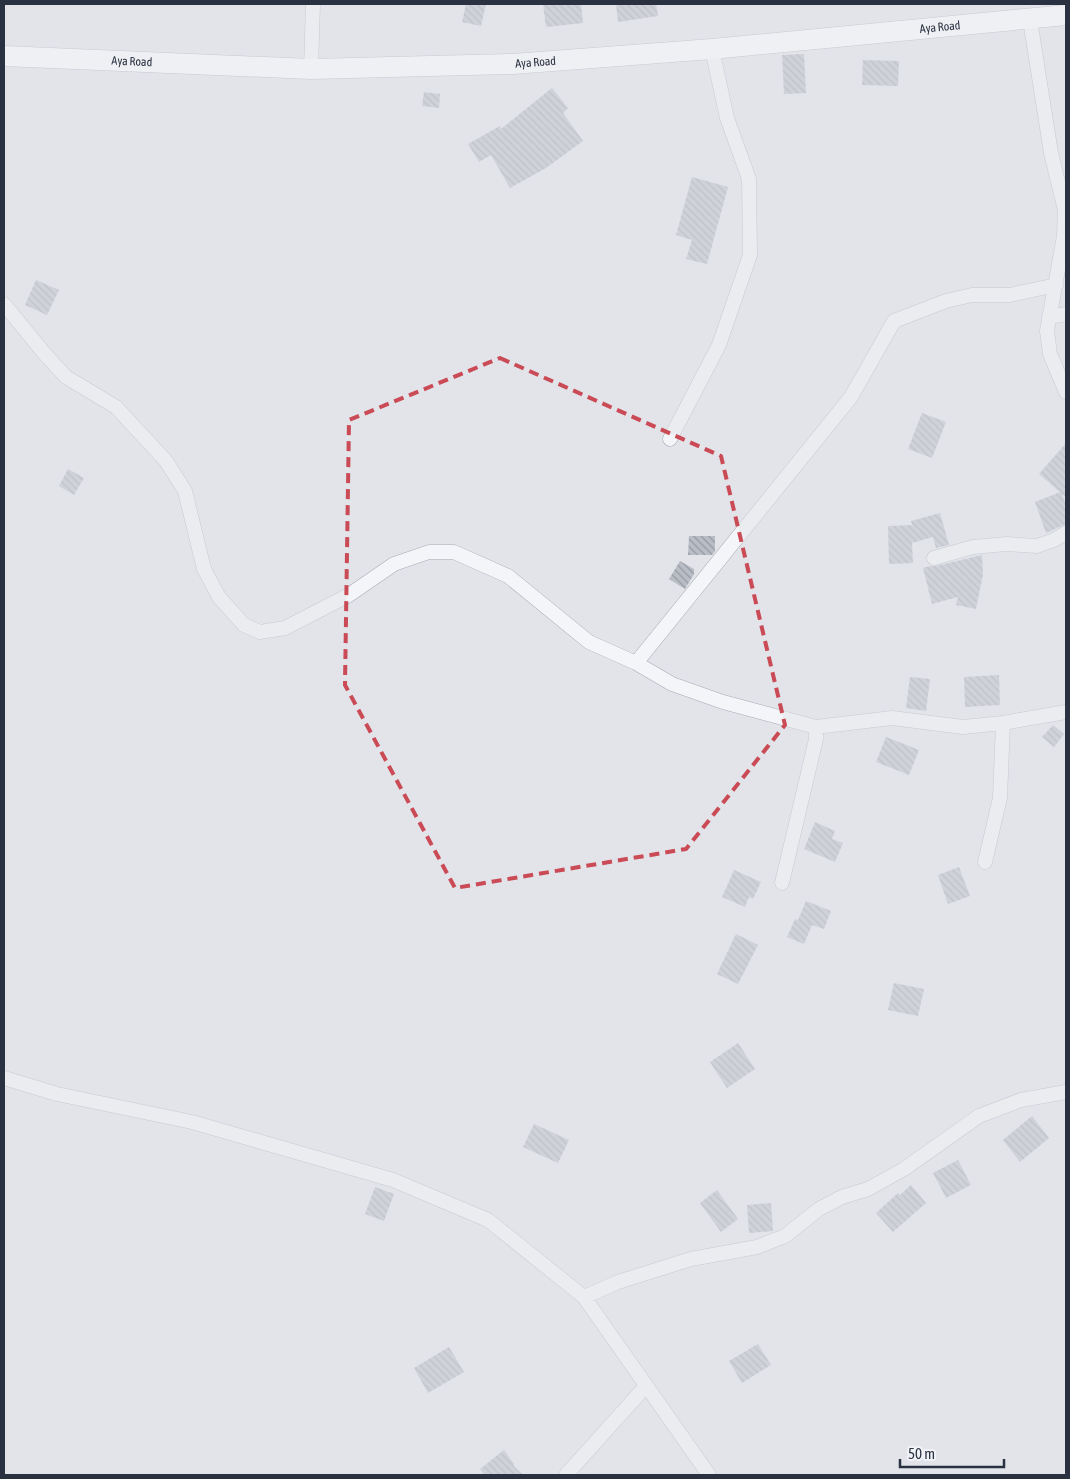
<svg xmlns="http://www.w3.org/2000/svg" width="1070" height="1479" font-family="'Asap Condensed',sans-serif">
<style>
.building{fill:url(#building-back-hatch)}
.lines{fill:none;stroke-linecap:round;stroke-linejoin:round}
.street-casing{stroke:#a7abb4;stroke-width:15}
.secondary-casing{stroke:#a7abb4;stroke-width:21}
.street{stroke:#f4f5f8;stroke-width:14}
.secondary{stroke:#fff;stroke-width:20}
.marked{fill:none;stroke:#ca4b55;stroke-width:4;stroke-dasharray:10 6;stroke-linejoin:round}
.labels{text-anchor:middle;stroke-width:4;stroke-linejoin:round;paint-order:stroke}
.street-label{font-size:12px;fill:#2a3141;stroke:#f1f3f7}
</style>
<defs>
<pattern id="building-back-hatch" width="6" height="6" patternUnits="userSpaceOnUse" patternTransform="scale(1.25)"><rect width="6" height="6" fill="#b9bdc6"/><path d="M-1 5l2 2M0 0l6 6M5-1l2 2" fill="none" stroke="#979aa2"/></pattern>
</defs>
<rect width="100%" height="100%" fill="#e2e4ea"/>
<path class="building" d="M466 4H486L481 26 462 22Z
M543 4H581L583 23 546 27Z
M616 4H656L658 16 618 22Z
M804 54 806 93 784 94 782 55Z
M863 60 899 61 898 86 862 85Z
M552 88 568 108 563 113 583 141 546 168 510 188 491 155 479 162 468 144 500 126 501 129Z
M424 92 440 94 439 108 422 106Z
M692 177 728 187 707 264 686 259 692 240 676 235Z
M36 280 59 290 47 315 25 305Z
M922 413 946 422 932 458 908 449Z
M1066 443V497L1062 494 1066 505V524L1046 533 1035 502 1060 492 1039 474Z
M68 469 84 478 74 495 59 486Z
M940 513 949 545 936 548 933 537 912 543 913 563 889 564 888 526 912 525 911 521Z
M689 536H715V551L712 555H688Z
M982 555 983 574 976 609 956 605 958 597 932 604 923 568 930 566H936Z
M680 561 694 569V574L685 589 669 579Z
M999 675 1000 705 965 707 964 677Z
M910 677 930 679 926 711 906 708Z
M1053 725 1064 734 1054 747 1042 737Z
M886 737 919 750 909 775 876 762Z
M815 822 835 831 832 839 843 843 835 862 804 849Z
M959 867 970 896 948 904 938 875Z
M734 870 761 882 753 899 749 897 745 907 722 897Z
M806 901 831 911 824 929 812 925 804 944 787 937 795 919 798 920Z
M736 934 758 945 738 984 717 974Z
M894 983 924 989 918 1016 888 1010Z
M738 1043 755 1069 727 1088 710 1062Z
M1032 1116 1049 1138 1020 1162 1003 1140Z
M534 1124 569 1140 558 1163 523 1147Z
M958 1160 971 1185 946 1198 933 1173Z
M911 1185 926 1203 893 1232 876 1213 898 1193 900 1195Z
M375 1187 394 1194 384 1221 365 1214Z
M717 1190 738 1219 721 1232 700 1203Z
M771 1203 773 1231 749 1233 747 1205Z
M758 1344 771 1365 742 1383 729 1361Z
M449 1347 464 1372 428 1393 414 1368Z
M504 1450 514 1464 513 1465 523 1475H485L480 1469Z"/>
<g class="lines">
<g class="street-casing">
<path id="street" d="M1030 20 1051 153 1065 210 1064 236 1047 331 1050 354 1066 392
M311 69 313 4
M4 304 44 353 66 377 116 407 166 461 185 491 204 569 219 597 244 625 260 632 285 628 349 595 394 564 429 552H454L508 576 589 642 636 663 672 684 723 702 816 727 892 718 963 727 1003 723 1066 712
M1049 317 1066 314
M670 439 719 345 750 255 749 179 727 118 712 49
M934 558 973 547 1006 544 1037 546 1054 540 1066 533
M636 663 851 397 894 321 946 301 972 295H1010L1056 285
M985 862 1000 798 1003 723
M782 883 816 739V727
M4 1078 57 1094 192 1122 393 1180 488 1220 584 1297 709 1475
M584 1297 618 1282 691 1259 757 1247 785 1236 819 1209 842 1197 868 1189 904 1169 979 1116 1021 1100 1066 1092
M566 1475 646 1386"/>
</g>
<g class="secondary-casing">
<g id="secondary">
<path id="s1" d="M4 56 311 69 513 64 712 49 1066 15"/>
</g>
</g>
<use href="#street" class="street"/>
<use href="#secondary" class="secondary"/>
</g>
<path d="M0 0H1070V1479H0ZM500 358 721 456 785 725 686 849 455 888 345 685 349 420Z" fill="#e2e4ea" fill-opacity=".55" fill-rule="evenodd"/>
<path class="marked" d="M500 358 721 456 785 725 686 849 455 888 345 685 349 420Z"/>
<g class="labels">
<g class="street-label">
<text dy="4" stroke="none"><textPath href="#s1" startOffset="938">Aya Road</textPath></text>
<text dy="4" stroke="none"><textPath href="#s1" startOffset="128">Aya Road</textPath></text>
<text dy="4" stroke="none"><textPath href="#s1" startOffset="532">Aya Road</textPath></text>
</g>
</g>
<rect width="1070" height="1479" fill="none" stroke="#2a3141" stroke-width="10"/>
<path d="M900 1459v8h104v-8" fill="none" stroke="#2a3141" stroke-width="2.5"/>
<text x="908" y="1459" font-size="15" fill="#2a3141" stroke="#f1f3f7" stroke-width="4" paint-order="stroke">50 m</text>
</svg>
